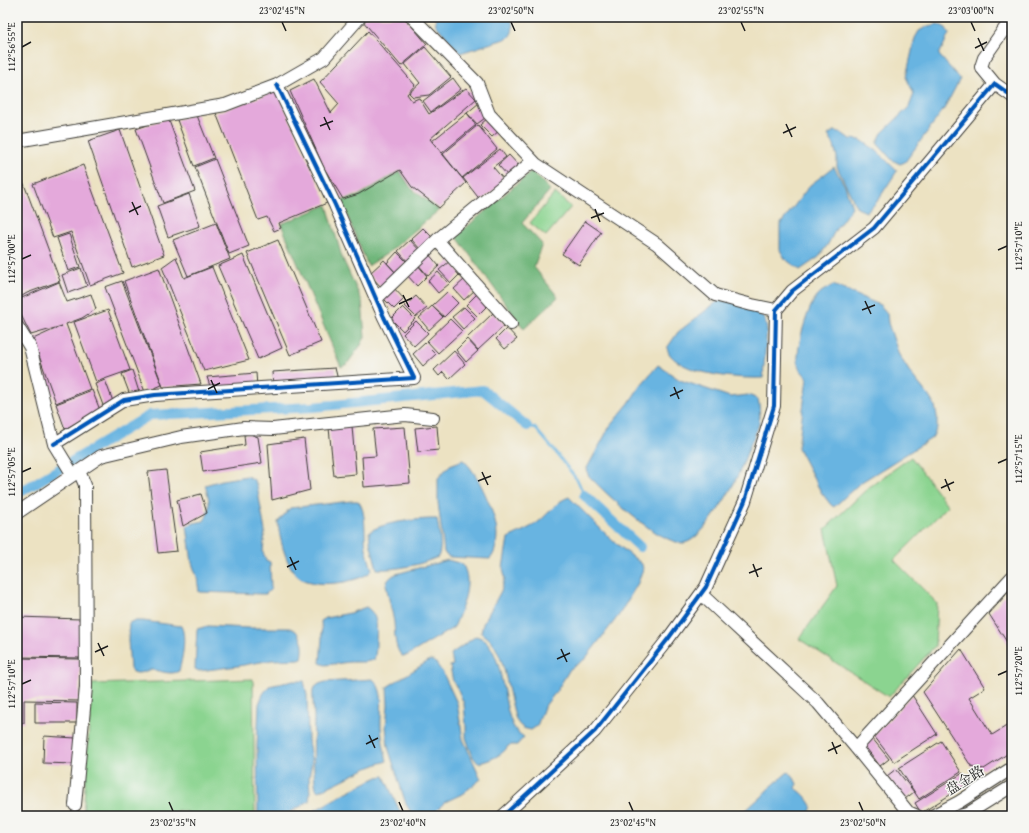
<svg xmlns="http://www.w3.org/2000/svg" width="1029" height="833" font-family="'Gentium Book Plus','Noto Serif SC',serif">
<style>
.green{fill:#8bd490;stroke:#547856}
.forest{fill:#70b67a;stroke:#46694b}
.water{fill:#67b4e1;stroke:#42687e}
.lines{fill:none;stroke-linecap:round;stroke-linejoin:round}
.stream{stroke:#67b4e1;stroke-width:2.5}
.canal{stroke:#67b4e1;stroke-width:10}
.building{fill:#e4a9db}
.minor-casing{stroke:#3b3a35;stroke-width:14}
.minor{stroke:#fff;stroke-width:12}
.cycleway-casing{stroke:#f6f6f2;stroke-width:6}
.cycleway{stroke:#0057b8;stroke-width:4}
.ticks{fill:none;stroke:#1c1c1c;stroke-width:1.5}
.labels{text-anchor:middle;stroke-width:3;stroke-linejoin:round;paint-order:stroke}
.street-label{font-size:14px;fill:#1c1c1c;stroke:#f6f6f2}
.neatline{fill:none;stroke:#1c1c1c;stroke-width:1.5}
.ticks-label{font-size:10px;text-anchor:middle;fill:#1c1c1c}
</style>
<rect width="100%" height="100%" fill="#f6f6f2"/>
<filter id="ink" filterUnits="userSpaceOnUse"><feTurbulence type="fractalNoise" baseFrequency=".025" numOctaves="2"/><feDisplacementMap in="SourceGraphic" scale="8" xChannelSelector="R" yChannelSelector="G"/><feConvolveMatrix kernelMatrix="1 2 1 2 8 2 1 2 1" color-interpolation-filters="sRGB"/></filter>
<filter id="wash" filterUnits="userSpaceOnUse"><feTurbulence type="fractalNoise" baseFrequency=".012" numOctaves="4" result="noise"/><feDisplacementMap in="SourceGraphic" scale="16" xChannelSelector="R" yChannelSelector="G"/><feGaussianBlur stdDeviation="0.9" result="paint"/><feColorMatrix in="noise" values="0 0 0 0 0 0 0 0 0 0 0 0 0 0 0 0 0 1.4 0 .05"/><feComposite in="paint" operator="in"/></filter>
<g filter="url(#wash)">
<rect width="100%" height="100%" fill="#ece2c2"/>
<path class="green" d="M555 193 571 207 546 236 530 223Z
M911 457 948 506 894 560 937 603 935 646 889 697 799 639 837 586 825 529 868 488Z
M253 679 255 816H202L177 810V816H83L92 684Z"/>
<path class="forest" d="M400 171 411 188 439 210 388 253 368 266 341 201 358 196Z
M532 171 550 190 522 223 542 244 534 267 558 297 524 329 456 236Z
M327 205 342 257 362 301 365 337 361 345 347 364 341 367 281 224Z"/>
<path class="water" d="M435 17H510C513 25 515 31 508 38L460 53 436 25Z
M938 24 946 28 949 34 939 55 960 79 944 109 905 162 900 164 892 160 877 143 882 133 909 107 914 94 906 77 915 38 919 31 928 26Z
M834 131 840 132 850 139 861 140 877 151 897 171 876 203 866 212 857 208 837 167V157L834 145 828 135Z
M834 167 845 186 852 207 836 229 828 244 819 257 800 270 785 259 780 250V225L810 185Z
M833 285 880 305 887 313 888 323 899 355 911 374 928 395 935 406 937 416V428L932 438 860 483 834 507 831 505 821 492 798 448 807 378C805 375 801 371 799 368 794 353 807 308 817 296 821 291 828 288 833 285Z
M718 301H733L764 317 767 329 763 378C739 379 688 375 671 356 669 354 668 351 667 348L678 332Z
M658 365 680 380 730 397 748 395 758 399C760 406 760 415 759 423 758 429 754 436 751 443 745 457 740 473 732 487 725 500 699 543 683 543 658 543 606 494 588 475L587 468 610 426 629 403 640 386Z
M463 460C477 471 493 509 496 526 498 535 497 552 490 559L449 557 446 555 444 552 438 502V478L450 465Z
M247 476 254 480 257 486 265 531 263 552 266 560 270 562 271 589 266 594H261L199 592 197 577 192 563 187 526 194 523 204 521C212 509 209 498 205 485L222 480Z
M569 497 613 541 642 564 643 569 638 583 619 615 585 659 570 669 556 692 544 707 537 726 531 730C528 729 524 729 522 727 516 723 514 714 513 708 506 685 504 644 481 633L483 624 501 591 505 578 503 568 508 538C518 533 528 529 537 523 548 515 556 501 569 497Z
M351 501H358C367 510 364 536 366 548 368 556 370 563 372 570 367 577 353 580 344 582 331 584 315 585 302 579 287 572 279 537 278 522L290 508Z
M429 519H437C439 531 443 547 438 557 420 565 397 570 377 569L370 542 369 532C384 522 411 520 429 519Z
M448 560 462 564C474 581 462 608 455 625L453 628 408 655 402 656C394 648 395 633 394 622 392 610 388 597 386 584 388 579 391 576 396 574Z
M366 607C378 614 377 628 376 641 376 647 376 653 374 660L365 662H350L325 665 320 663 322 638 321 621 326 618 350 613Z
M133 621H143L181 626C187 636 182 660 179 671 170 676 160 670 151 670 146 670 143 673 138 673 134 673 132 671 130 669L128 640 129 623Z
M208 626 249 628H290C302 632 305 646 302 658L299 659 272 660 238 666 199 671 195 669 197 629Z
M476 636C506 643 500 707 515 729 517 732 521 735 524 737L517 745H511L508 746C504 755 486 762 478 763L473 757 466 738V726L464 704 457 687 453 682 450 666 453 665 451 654Z
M430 660 435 662 443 673 457 703 463 739 481 779 462 794 445 802 431 816H413L406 804 388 747 386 726 388 705 387 687Z
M373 679C386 692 380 711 381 727 382 739 384 749 387 761 362 768 342 782 318 791L316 789C312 766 314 741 314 717 314 708 312 699 313 689L319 684 325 682Z
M293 681H304L307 695 308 740 312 763 309 777 310 793 309 801 284 816H258L257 747 259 704 263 694 269 686Z
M788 772 793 776 797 784 795 788C802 792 808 798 812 806L810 812 804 816H740L757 800 762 797 766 791Z
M384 776 402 816H305L347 792 378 777Z"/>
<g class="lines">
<path class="stream" d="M527 426 535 428 553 449 578 481 584 495"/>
<path class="canal" d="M17 494 150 415 313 407 483 390 527 426
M584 495 640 547"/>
</g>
<g id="blocks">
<path class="building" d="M366 17H404L427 44 401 66 362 20Z
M368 31 415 85 407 94 412 101 419 98 429 114 466 88 476 99 430 139 466 183 439 208 412 187 400 170 359 194 343 199 324 168 290 91 314 79 331 113 339 104 320 82Z
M425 47 451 77 429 95 413 97 409 93 420 83 405 64Z
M453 78 461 89 431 112 423 101Z
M277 91 327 203 279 223 281 228 274 231 267 217 258 220 216 113Z
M479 103 489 115 477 124 467 113Z
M196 113 214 158 194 166 177 120Z
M467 113 476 125 442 153 432 141Z
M489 117 501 129 492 137 480 125Z
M168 118 195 191 163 203 136 129Z
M478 125 497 149 462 178 443 154Z
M120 130 164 255 132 267 88 141Z
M500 149 506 157 493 167 505 181 481 201 463 178Z
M509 155 520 167 509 177 498 165Z
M215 159 249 246 229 254 195 167Z
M17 165 60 281 27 293 17 299Z
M83 165 123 273 90 285 71 232 53 238 33 184Z
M189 194 200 226 168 237 157 206Z
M585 221 601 232 579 265 562 254Z
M216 223 230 259 188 276 173 240Z
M423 228 433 238 421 250 411 239Z
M69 234 80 267 68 271 57 238Z
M278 240 321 342 290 355 247 253Z
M410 240 422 253 410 264 398 251Z
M397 252 407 262 396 273 387 263Z
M428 253 439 266 428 276 417 263Z
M243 255 282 348 258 359 218 266Z
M176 257 184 278 212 267 249 360 204 371 162 267Z
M384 260 397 274 382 288 369 274Z
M450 261 461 273 451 283 439 270Z
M417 264 427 276 417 286 406 274Z
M81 268 87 286 68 293 62 275Z
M159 268 201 384 163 387 124 281Z
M438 272 449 284 438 293 428 281Z
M465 279 475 290 464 300 454 289Z
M122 281 162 385 145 392 105 287Z
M59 282 67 302 91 294 96 309 82 318 66 324 90 389 56 403 33 339 62 326 31 335 17 307V300Z
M393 287 404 299 394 309 382 297Z
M447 292 458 303 444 317 433 305Z
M477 294 488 305 477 316 466 305Z
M416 296 427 308 416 317 405 306Z
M432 306 443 317 429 330 419 318Z
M403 307 415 319 403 331 391 319Z
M464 307 475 318 463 329 452 317Z
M108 310 130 370 96 382 74 322Z
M493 313 505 325 478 350 467 338Z
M450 319 462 331 438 353 427 341Z
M416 321 428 333 414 346 403 334Z
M507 328 517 339 505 349 496 339Z
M467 339 478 351 466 362 456 350Z
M425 343 436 354 423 366 413 354Z
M454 351 465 364 449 379 443 372 439 376 434 370Z
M335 368 338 380 273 384 272 372Z
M132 370 139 392 130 395 122 374Z
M256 373 257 386 211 389 207 377Z
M105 380 114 404 104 408 95 384Z
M92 390 100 410 65 429 56 404Z
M352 426 356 474 334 476 329 428Z
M437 426 439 450 418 452 415 428Z
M405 427 410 483 364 487 362 457 376 456 373 429Z
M250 434 258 437 262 463 203 472 200 452 245 445 244 435Z
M304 439 310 490 272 500 268 444Z
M166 470 177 551 158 553 148 472Z
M201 494 207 513 183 526 177 500Z
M1012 588V650L989 614Z
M17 617 81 619 80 658 17 657Z
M961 649 985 688 969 698 992 735 1008 725 1012 731V751L984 769 971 766 923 692Z
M17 658 80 659 79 701 24 700V723H17Z
M912 695 937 734 894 762 874 736Z
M35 702 77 703V723H35Z
M44 736 76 738 75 764 43 763Z
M872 738 889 759 880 766 864 745Z
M941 741 961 772 919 799 899 768Z
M896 769 914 792 905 799 887 776Z
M963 773 969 783 921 813 915 803Z"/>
</g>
</g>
<g filter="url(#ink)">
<use href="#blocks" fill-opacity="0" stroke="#3b3a35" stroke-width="1"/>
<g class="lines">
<g class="minor-casing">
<path id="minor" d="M412 17 477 83 489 114 536 164 657 244 715 295 752 305 776 310
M995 84 981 67 984 58 1012 18
M17 141 225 105 277 85 324 58 360 17
M437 240 511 324
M376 299 437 240 533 161
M17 326 30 347 54 444 73 475
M54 444 124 400 155 395 414 378 384 317 335 205 277 85
M17 513 101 456 181 437 244 428 273 429 405 415 433 418
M701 594 818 703 856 748 908 812 917 816
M856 748 1012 577
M75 805 86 687 85 485 79 471
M503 816 595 731 668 639 706 587 745 501 774 406 776 310 792 291 874 228 995 84 1012 96
M932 816 959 802 1012 768
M959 816 967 814 1012 786"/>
</g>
<use href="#minor" class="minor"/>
<g class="cycleway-casing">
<path id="cycleway" d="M54 444 124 400 155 395 414 378 384 317 335 205 277 85
M503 816 595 731 668 639 706 587 745 501 774 406 776 310 792 291 874 228 995 84 1012 96"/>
</g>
<use href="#cycleway" class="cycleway"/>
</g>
</g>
<path class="ticks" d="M282 22 286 31M511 22 515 31M741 22 745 31M971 22 975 31M978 38 984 51M22 47 31 42M975 48 987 42M324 117 330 130M786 124 792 137M320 126 333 121M783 133 796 127M132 202 138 215M595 209 600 222M129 212 141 206M591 218 604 213M998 250 1007 246M22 259 31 255M403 295 409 307M865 301 871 314M399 304 412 298M862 310 875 305M211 380 217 393M674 387 679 399M208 389 220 383M670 396 683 390M998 463 1007 459M22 472 31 468M482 472 488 485M945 479 950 491M478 481 491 476M941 488 954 482M290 557 296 570M753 564 758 577M287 567 299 561M749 573 762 568M98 643 104 656M561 649 567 662M95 652 108 646M557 659 570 653M998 675 1007 671M22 684 31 680M369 735 375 748M832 742 837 754M366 744 378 738M828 751 841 745M169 802 173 811M399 802 403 811M629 802 633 811M859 802 863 811"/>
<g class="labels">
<g class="street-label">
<text transform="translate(965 780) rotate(-32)" y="5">盘金路</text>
</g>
</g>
<rect width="1029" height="833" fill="none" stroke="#f6f6f2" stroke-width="44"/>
<rect x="22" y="22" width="985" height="789" class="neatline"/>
<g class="ticks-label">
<text x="282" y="14">23°02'45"N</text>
<text x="511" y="14">23°02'50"N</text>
<text x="741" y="14">23°02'55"N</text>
<text x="971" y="14">23°03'00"N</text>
<text transform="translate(11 47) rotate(-90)" y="4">112°56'55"E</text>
<text transform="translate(1018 246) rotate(-90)" y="4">112°57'10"E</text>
<text transform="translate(11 259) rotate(-90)" y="4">112°57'00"E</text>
<text transform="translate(1018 459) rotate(-90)" y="4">112°57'15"E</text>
<text transform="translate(11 472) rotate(-90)" y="4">112°57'05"E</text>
<text transform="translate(1018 671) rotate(-90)" y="4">112°57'20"E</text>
<text transform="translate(11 684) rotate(-90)" y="4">112°57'10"E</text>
<text x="173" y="826">23°02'35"N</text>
<text x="403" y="826">23°02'40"N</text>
<text x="633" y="826">23°02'45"N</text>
<text x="863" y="826">23°02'50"N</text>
</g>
</svg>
